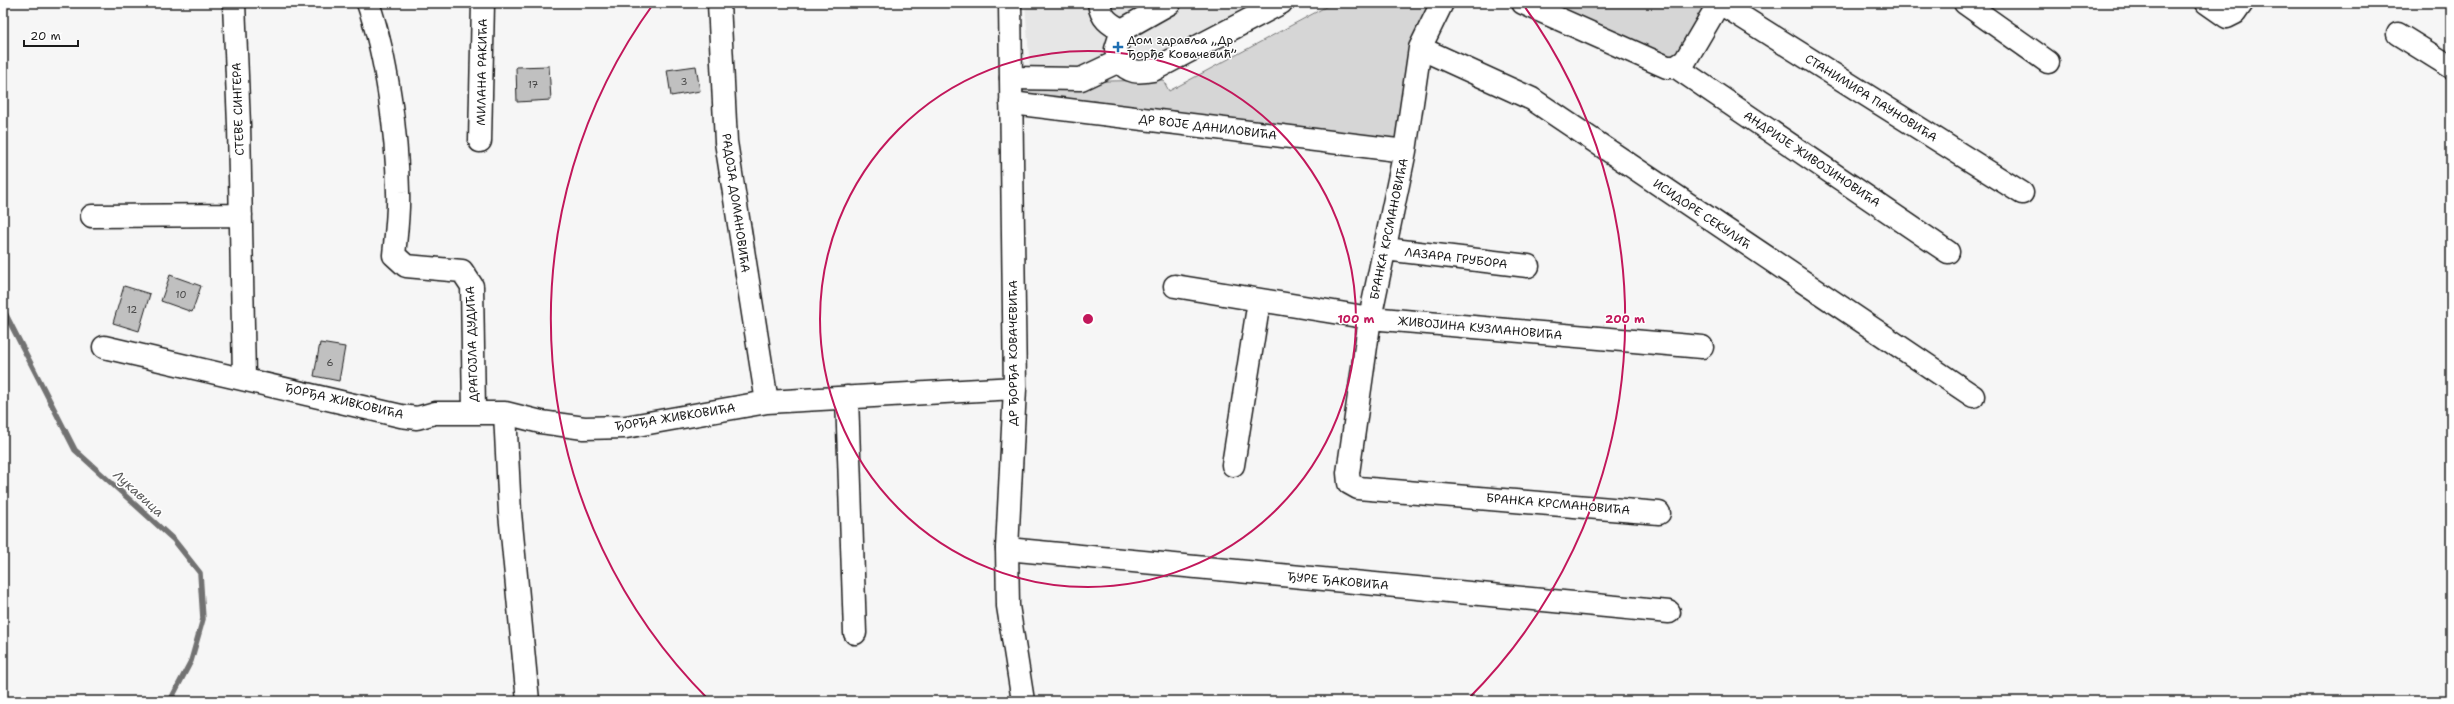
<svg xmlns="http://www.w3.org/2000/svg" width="2454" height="704" font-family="'Shantell Sans',sans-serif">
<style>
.built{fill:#e6e6e6}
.green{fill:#d6d6d6;stroke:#797979}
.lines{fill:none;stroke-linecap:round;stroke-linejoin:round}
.stream{stroke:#727272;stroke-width:5.5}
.building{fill:#c0c0c0;stroke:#1c1c1c}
.minor-casing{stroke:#1c1c1c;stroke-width:25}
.major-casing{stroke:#1c1c1c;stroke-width:25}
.minor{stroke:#fff;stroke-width:22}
.major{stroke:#fff;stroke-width:22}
.ring{fill:none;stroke:#c2185b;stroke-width:2}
.poi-dot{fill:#1f6fb2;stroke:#fff;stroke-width:1.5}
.labels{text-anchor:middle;stroke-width:3;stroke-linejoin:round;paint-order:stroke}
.number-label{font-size:10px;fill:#454545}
.poi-label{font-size:12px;fill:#1c1c1c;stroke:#fff;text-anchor:start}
.street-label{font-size:12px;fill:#1c1c1c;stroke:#fff}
.water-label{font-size:13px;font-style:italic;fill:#5d5d5d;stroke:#fff}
.centre{fill:#c2185b;stroke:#fff;stroke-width:2}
.ring-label{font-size:12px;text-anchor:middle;font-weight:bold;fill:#c2185b;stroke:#fff;stroke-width:3;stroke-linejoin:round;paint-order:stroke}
</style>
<rect width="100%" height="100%" fill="#f6f6f6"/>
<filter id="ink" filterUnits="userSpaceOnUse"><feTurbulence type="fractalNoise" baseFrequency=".025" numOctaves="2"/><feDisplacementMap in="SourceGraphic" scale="8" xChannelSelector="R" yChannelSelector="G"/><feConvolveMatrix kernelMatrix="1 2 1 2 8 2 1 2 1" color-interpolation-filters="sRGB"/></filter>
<g filter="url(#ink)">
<path class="built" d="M1025 3H1291L1136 75 1104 77 1030 70Z"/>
<path class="green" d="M1333 3H1434L1401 142 1020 98V87L1109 81 1163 80 1169 91Z
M1541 3H1710C1699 21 1688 56 1664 57Z"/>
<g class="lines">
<path class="stream" d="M3 309 75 450 174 540 200 573 203 619 191 661 170 701"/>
</g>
<path class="building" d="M549 66 551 100 517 102 516 67Z
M696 66 700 91 671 96 667 70Z
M170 275 201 286 192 312 161 301Z
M124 286 150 294 139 331 113 323Z
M320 343 345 347 339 381 314 376Z"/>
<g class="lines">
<g class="minor-casing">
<path id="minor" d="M234 3 239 125 244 378
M368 3C387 58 397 134 398 192 399 213 396 234 394 255L406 266 462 271 472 286 474 411
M719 3 726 142 767 402
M1099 3C1101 18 1109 24 1122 30
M1442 3 1420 48 1405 151 1370 318 1348 473 1349 483 1358 488 1659 513
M1523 3 1667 67H1676L1685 61 1719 3
M1720 3 2022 193
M1965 3 2048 62
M2207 3 2227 17 2235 13 2242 3
M2398 34 2451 67
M1420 48 1532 99 1973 396
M1119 61 1116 49 1122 30 1170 3
M1676 67 1948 252
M1011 78 1081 79 1119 61C1129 73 1138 73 1153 70L1281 3
M1011 103 1405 151
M480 141 483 3
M92 216 241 215
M1385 249 1528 266
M1175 286 1370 318 1702 347
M104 347 401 416 417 418 435 413H505L541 422 584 428 626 427 767 402 1015 388
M847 397 855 633
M505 413 510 513 528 701
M1233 465 1259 301
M1007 549 1669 612"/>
</g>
<g class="major-casing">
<path id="major" d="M1010 3 1015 388 1007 549 1008 606 1023 701"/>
</g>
<use href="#minor" class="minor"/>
<use href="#major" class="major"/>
</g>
</g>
<g class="ring">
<circle cx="1088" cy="319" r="268"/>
<path d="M708 699A537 537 0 0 1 654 3M1522 3A537 537 0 0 1 1468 699"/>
</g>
<path class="poi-dot" d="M1116 41h4v4h4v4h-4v4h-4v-4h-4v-4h4z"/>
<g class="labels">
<g class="number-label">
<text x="684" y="85">3</text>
<text x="533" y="88">17</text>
<text x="181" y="298">10</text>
<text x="132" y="313">12</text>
<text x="330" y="366">6</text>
</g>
<g class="poi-label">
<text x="1127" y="44">Дом здравља „Др<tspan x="1127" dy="14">Ђорђе Ковачевић”</tspan></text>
</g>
<g class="street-label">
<text transform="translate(482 72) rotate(-89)" y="4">МИЛАНА РАКИЋА</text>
<text transform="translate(1871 98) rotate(32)" y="4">СТАНИМИРА ПАУНОВИЋА</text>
<text transform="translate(238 109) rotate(-92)" y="4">СТЕВЕ СИНГЕРА</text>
<text transform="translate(1208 127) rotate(7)" y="4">ДР ВОЈЕ ДАНИЛОВИЋА</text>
<text transform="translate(1812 159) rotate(34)" y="4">АНДРИЈЕ ЖИВОЈИНОВИЋА</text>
<text transform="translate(736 203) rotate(82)" y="4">РАДОЈА ДОМАНОВИЋА</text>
<text transform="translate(1702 214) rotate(34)" y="4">ИСИДОРЕ СЕКУЛИЋ</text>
<text transform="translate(1389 229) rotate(-78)" y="4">БРАНКА КРСМАНОВИЋА</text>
<text transform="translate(1456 258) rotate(7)" y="4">ЛАЗАРА ГРУБОРА</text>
<text transform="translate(1480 328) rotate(5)" y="4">ЖИВОЈИНА КУЗМАНОВИЋА</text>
<text transform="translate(472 344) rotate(-92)" y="4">ДРАГОЈЛА ДУДИЋА</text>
<text transform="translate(1013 353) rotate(-90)" y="4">ДР ЂОРЂА КОВАЧЕВИЋА</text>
<text transform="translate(344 401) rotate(13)" y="4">ЂОРЂА ЖИВКОВИЋА</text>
<text transform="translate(675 417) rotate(-9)" y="4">ЂОРЂА ЖИВКОВИЋА</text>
<text transform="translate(1558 504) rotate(5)" y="4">БРАНКА КРСМАНОВИЋА</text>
<text transform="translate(1338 581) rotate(5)" y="4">ЂУРЕ ЂАКОВИЋА</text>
</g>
<g class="water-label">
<text transform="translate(139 493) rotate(42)" y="5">Лукавица</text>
</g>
</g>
<circle cx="1088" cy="319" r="6" class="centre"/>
<g class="ring-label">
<text x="1356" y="323">100 m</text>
<text x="1625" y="323">200 m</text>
</g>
<rect width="2454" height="704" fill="none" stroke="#fff" stroke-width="16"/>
<rect x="8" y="8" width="2438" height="688" fill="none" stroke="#1c1c1c" stroke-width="1.5" filter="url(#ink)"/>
<path d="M24 40v6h54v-6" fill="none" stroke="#1c1c1c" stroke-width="2"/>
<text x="30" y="40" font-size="12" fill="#1c1c1c" stroke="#ffffff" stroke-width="3" paint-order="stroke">20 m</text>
</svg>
